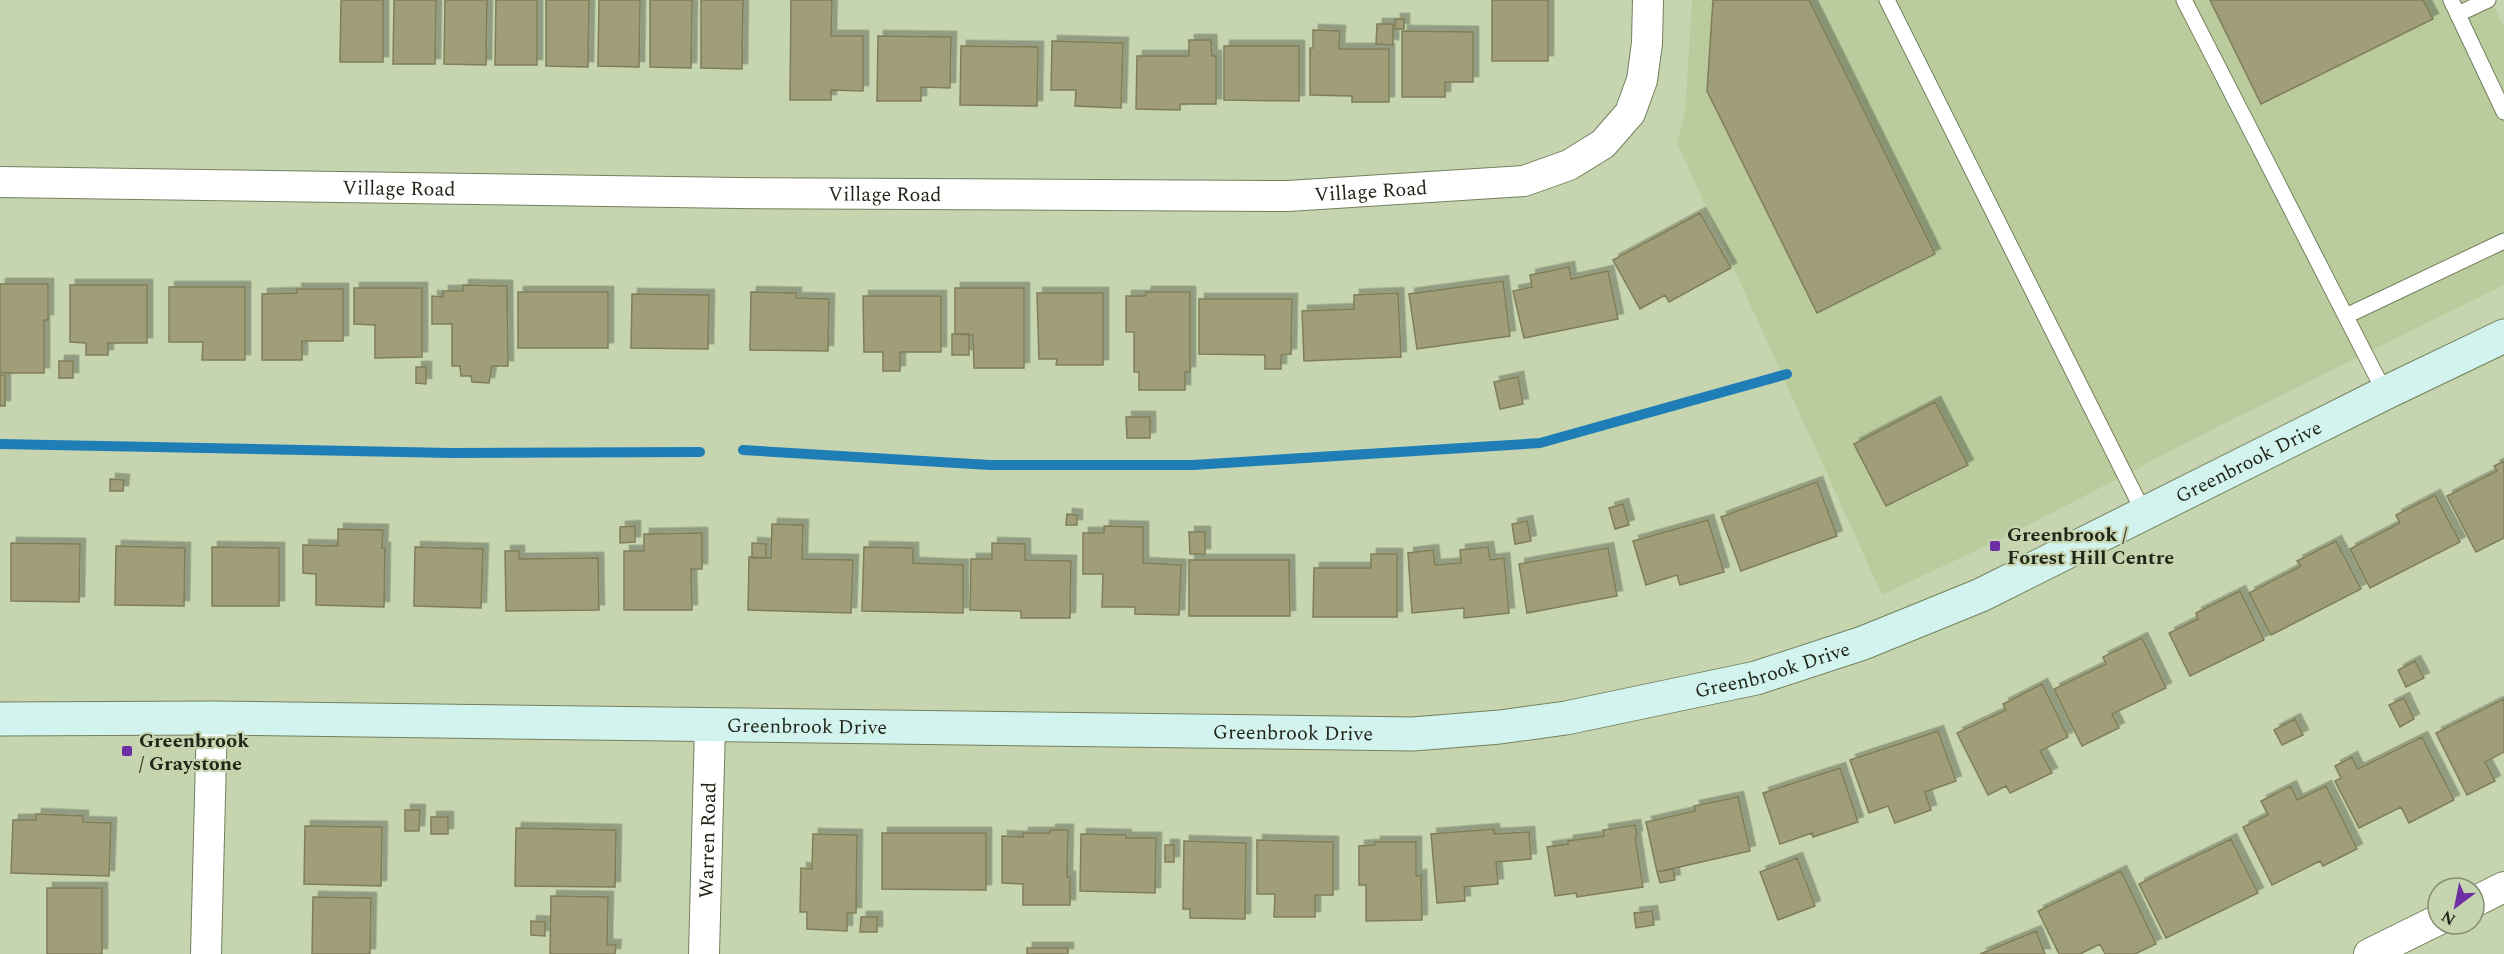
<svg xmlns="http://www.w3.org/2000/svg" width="2504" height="954" font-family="Spectral,serif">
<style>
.built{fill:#bacb9e}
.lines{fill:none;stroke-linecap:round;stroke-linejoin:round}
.stream{stroke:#207eb7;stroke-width:10}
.building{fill:#a09e78;stroke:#807d58;stroke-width:1.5;filter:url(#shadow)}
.lane-casing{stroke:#73805d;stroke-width:17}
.street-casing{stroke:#73805d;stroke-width:32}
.secondary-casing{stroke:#73805d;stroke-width:35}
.lane{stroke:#fff;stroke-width:15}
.street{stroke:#fff;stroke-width:30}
.secondary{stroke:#d3f3ee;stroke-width:33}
.poi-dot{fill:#6d2fa4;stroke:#c6d5af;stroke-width:2}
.labels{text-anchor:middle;stroke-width:4.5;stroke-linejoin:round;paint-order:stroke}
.street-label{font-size:20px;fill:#212618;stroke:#c6d5af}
.poi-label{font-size:20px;font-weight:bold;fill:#212618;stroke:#c6d5af;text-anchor:start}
</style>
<defs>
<filter id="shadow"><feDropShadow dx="5.5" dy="-5.5" stdDeviation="0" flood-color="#0004"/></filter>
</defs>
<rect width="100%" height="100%" fill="#c6d5af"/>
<path class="built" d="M1692 0H2491L2504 27V285L2215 428 2015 532 1882 595 1677 143 1685 113Z"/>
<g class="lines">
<path class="stream" d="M0 444 451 453 700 452
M743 450 990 465H1193L1540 443 1787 374"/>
</g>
<path class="building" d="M341 0H383V62H340Z
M394 0H436L435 64H393Z
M445 0H487L486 65 444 64Z
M496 0H537V65H495Z
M546 0H589L588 67 546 66Z
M599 0H640L639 67 598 66Z
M650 0H692L691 68 650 67Z
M701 0H743L742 69 701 68Z
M791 0H832L831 36H863V91L831 90V100H790Z
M1492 0H1548V61H1492Z
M1713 0H1809L1935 254 1817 313 1707 91Z
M2210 0H2423L2433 19 2261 104Z
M1395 19H1404V29H1395Z
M1377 24H1393V45L1376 44Z
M1313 30 1340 31 1339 49H1389V102H1352V96L1310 95V48H1313Z
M1402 31 1473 32V82H1445V97H1402Z
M878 36 951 37 950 88 921 87V101H877Z
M1189 40H1211L1212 56H1216V104H1180V110L1136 109 1137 56H1189Z
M1052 41 1123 43 1121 108 1075 106 1076 90H1051Z
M961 46 1038 47 1037 106 960 105Z
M1224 46H1299V101L1224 100Z
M1700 213 1731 268 1669 302 1665 295 1640 309 1613 260Z
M1569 267 1571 279 1608 271 1618 319 1524 338 1513 291 1532 287 1530 275Z
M1503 281 1510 336 1417 349 1409 294Z
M0 284H48V320H44V373H0Z
M70 285H147V343H108V355H86V343L70 342Z
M463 285 507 286 508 366H492L489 383 472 382 471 376H461L460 366H452V324H432V296L443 297V291H463Z
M169 287H245V360H202L203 342H169Z
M354 288H422V357L375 358V325L354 324Z
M955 288H1024V368H974L973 335 955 334Z
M296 289H343V341H302V360H262V294L297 293Z
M518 292H608V348H518Z
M751 292 796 293V298L829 299 828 351 750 350Z
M1146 292H1190V372H1185V390H1139V372H1134V332H1126V296H1145Z
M1037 293H1103V365H1056L1057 359H1039Z
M1398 293 1401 357 1304 361 1302 311 1354 309V295Z
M632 294 709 295 708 349 631 348Z
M863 296H941V352H900V371H883V352H864Z
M1199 299H1292L1291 354 1281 355V369H1265V355L1199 354Z
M952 334H969V355H952Z
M59 361H73V378H59Z
M416 367H426V384L416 383Z
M0 375H5V406H0Z
M1518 377 1523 404 1500 409 1494 382Z
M1935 402 1968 465 1886 506 1854 444Z
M1126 417H1150V438H1127Z
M2504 461V538L2476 552 2447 496 2497 471 2494 466Z
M110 479 124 480 123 491H110Z
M1817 482 1837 536 1741 571 1721 517Z
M2435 495 2460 542 2370 588 2350 549 2400 523 2396 515Z
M1623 504 1629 525 1615 529 1609 508Z
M1067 514 1077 515V525H1066Z
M1708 520 1724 572 1680 585 1677 575 1646 585 1633 541Z
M1527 521 1531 541 1515 544 1512 524Z
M772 524 803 525 802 559 853 560 851 613 748 610 749 557 771 558Z
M635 526V542L620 543V527Z
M1104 526 1143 527V563L1181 565 1179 615 1135 614V607H1102L1103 574H1083V533H1104Z
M338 529 383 530 382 548H385L384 607 316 605V574L303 573V545L338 546Z
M1189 532H1205V554H1190Z
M702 533V569H691L692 610H624V551H644V534Z
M2336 541 2361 589 2271 635 2249 593 2301 566 2297 561Z
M11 543 80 544 79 602 11 601Z
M752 543 766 544V558H752Z
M992 543 1025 544V560L1071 561 1070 618H1021V611L970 610 971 559H992Z
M116 546 185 548 184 606 115 605Z
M212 547 279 548V606H212Z
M415 547 483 549 481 608 414 606Z
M864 547 913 548V563L963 565V613L862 611Z
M1488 547 1490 560 1504 558 1509 613 1464 618V608L1412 613 1408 553 1433 550 1435 565 1461 563 1460 550Z
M1608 548 1617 596 1527 613 1519 564Z
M505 551H519V559L598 558 599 610 506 611Z
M1371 554H1397V617H1313L1314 568H1371Z
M1189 560H1289L1290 616H1189Z
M2240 591 2264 640 2190 676 2169 633 2198 619 2196 613Z
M2142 638 2166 688 2112 714 2119 728 2082 746 2054 689 2106 664 2103 657Z
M2415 661 2424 678 2406 687 2398 670Z
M2042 684 2068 737 2040 751 2052 773 2010 793 2006 786 1988 795 1957 733 2006 710 2003 704Z
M2404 698 2414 719 2400 727 2389 705Z
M2504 699V752L2485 762 2495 781 2467 795 2436 733Z
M2295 719 2303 735 2282 745 2274 730Z
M1938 731 1956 781 1925 792 1931 810 1895 823 1888 806 1869 813 1850 760Z
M2422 737 2454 800 2409 823 2401 807 2359 828 2335 781 2341 778 2335 766 2352 757 2358 769Z
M1840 768 1858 822 1813 837 1812 833 1780 844 1763 793Z
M2291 786 2297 800 2326 786 2357 849 2323 866 2320 861 2272 885 2243 827 2268 815 2261 801Z
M1738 797 1750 851 1657 872 1646 822 1695 811 1694 806Z
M405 810H420L419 831H405Z
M36 814 83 816V822L111 823 109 876 11 873 13 820H36Z
M431 817H448V834H431Z
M1635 825 1637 836 1635 837 1643 887 1577 897 1576 893 1555 896 1547 847 1568 844V841L1604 836 1603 830Z
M305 826 382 827 381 886 304 884Z
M516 828 616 830 615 887 515 886Z
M1494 829V834L1529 832 1531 859 1496 862 1498 884 1464 887 1465 901 1437 903 1431 834Z
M1050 830H1068L1067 877H1070V905H1023V884L1002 883V836L1023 837V833H1050Z
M882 833H986V890L882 889Z
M813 834 857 835 856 913H847V931L807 929V912H800L801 868 812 869Z
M1081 834 1126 835V838H1156L1155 893 1080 891Z
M2231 839 2258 893 2166 938 2139 884Z
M1257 840 1333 842V895H1315V917H1274L1275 894H1257Z
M1184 841 1246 843 1245 919 1190 918V909H1183Z
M1375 842H1416V876L1421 875 1422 920 1366 921V885H1359V846L1375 845Z
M1165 845H1174V862H1165Z
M1797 858 1815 906 1778 920 1760 872Z
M1673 869 1675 880 1660 883 1657 872Z
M2121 871 2156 944 2135 954H2105L2100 944 2080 954H2059L2038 911Z
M47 888H102V954H47Z
M551 896 608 897 607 945H616L615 954H550Z
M313 897 371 898 370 954H312Z
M1652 911 1654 925 1636 928 1634 913Z
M861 917H877V932H860Z
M531 921 545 922V936L531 935Z
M2036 931 2045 954H1980Z
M1027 948H1068V954H1027Z"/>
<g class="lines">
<g class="lane-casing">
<path id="lane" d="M1887 0 2145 515
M2184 0 2385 393
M2451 0 2504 112
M2458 14 2488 0
M2346 316 2504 241"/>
</g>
<g class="street-casing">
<g id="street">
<path id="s1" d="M0 182 738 193 1288 196 1524 181 1569 165 1603 144 1630 113 1642 80 1647 43 1648 0"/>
<path d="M2474 902 2504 887"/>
<path d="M206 954 212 718"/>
<path id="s2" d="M704 954 710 726"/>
<path d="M2369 954 2438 920"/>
</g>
</g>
<g class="secondary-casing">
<g id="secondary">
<path id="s3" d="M0 719 212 718 1413 734 1500 727 1566 718 1756 678 1863 643 1981 595 2385 393 2504 336"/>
</g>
</g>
<use href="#lane" class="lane"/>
<use href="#street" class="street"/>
<use href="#secondary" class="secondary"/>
</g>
<g class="poi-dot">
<rect x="1989" y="540" width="12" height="12" rx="3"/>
<rect x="121" y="745" width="12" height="12" rx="3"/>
</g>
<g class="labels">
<g class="street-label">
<text dy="7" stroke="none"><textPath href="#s1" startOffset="399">Village Road</textPath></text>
<text dy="7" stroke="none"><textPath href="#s1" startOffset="1371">Village Road</textPath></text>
<text dy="7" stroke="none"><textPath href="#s1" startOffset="885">Village Road</textPath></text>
<text dy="7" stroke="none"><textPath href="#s3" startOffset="2300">Greenbrook Drive</textPath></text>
<text dy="7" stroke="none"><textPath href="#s3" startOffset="1779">Greenbrook Drive</textPath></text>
<text dy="7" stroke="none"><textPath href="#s3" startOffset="807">Greenbrook Drive</textPath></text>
<text dy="7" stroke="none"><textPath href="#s3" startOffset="1293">Greenbrook Drive</textPath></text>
<text dy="7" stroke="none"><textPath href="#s2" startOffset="114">Warren Road</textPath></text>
</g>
<g class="poi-label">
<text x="2007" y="541">Greenbrook /<tspan x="2007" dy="23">Forest Hill Centre</tspan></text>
<text x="139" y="747">Greenbrook<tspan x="139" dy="23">/ Graystone</tspan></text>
</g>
</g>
<g transform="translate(2456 906) rotate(212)"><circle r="28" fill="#c6d5af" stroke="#848f73" stroke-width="1.5"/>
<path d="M0-4.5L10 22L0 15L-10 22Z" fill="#6d2fa4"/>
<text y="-9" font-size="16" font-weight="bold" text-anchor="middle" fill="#212618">N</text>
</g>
</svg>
